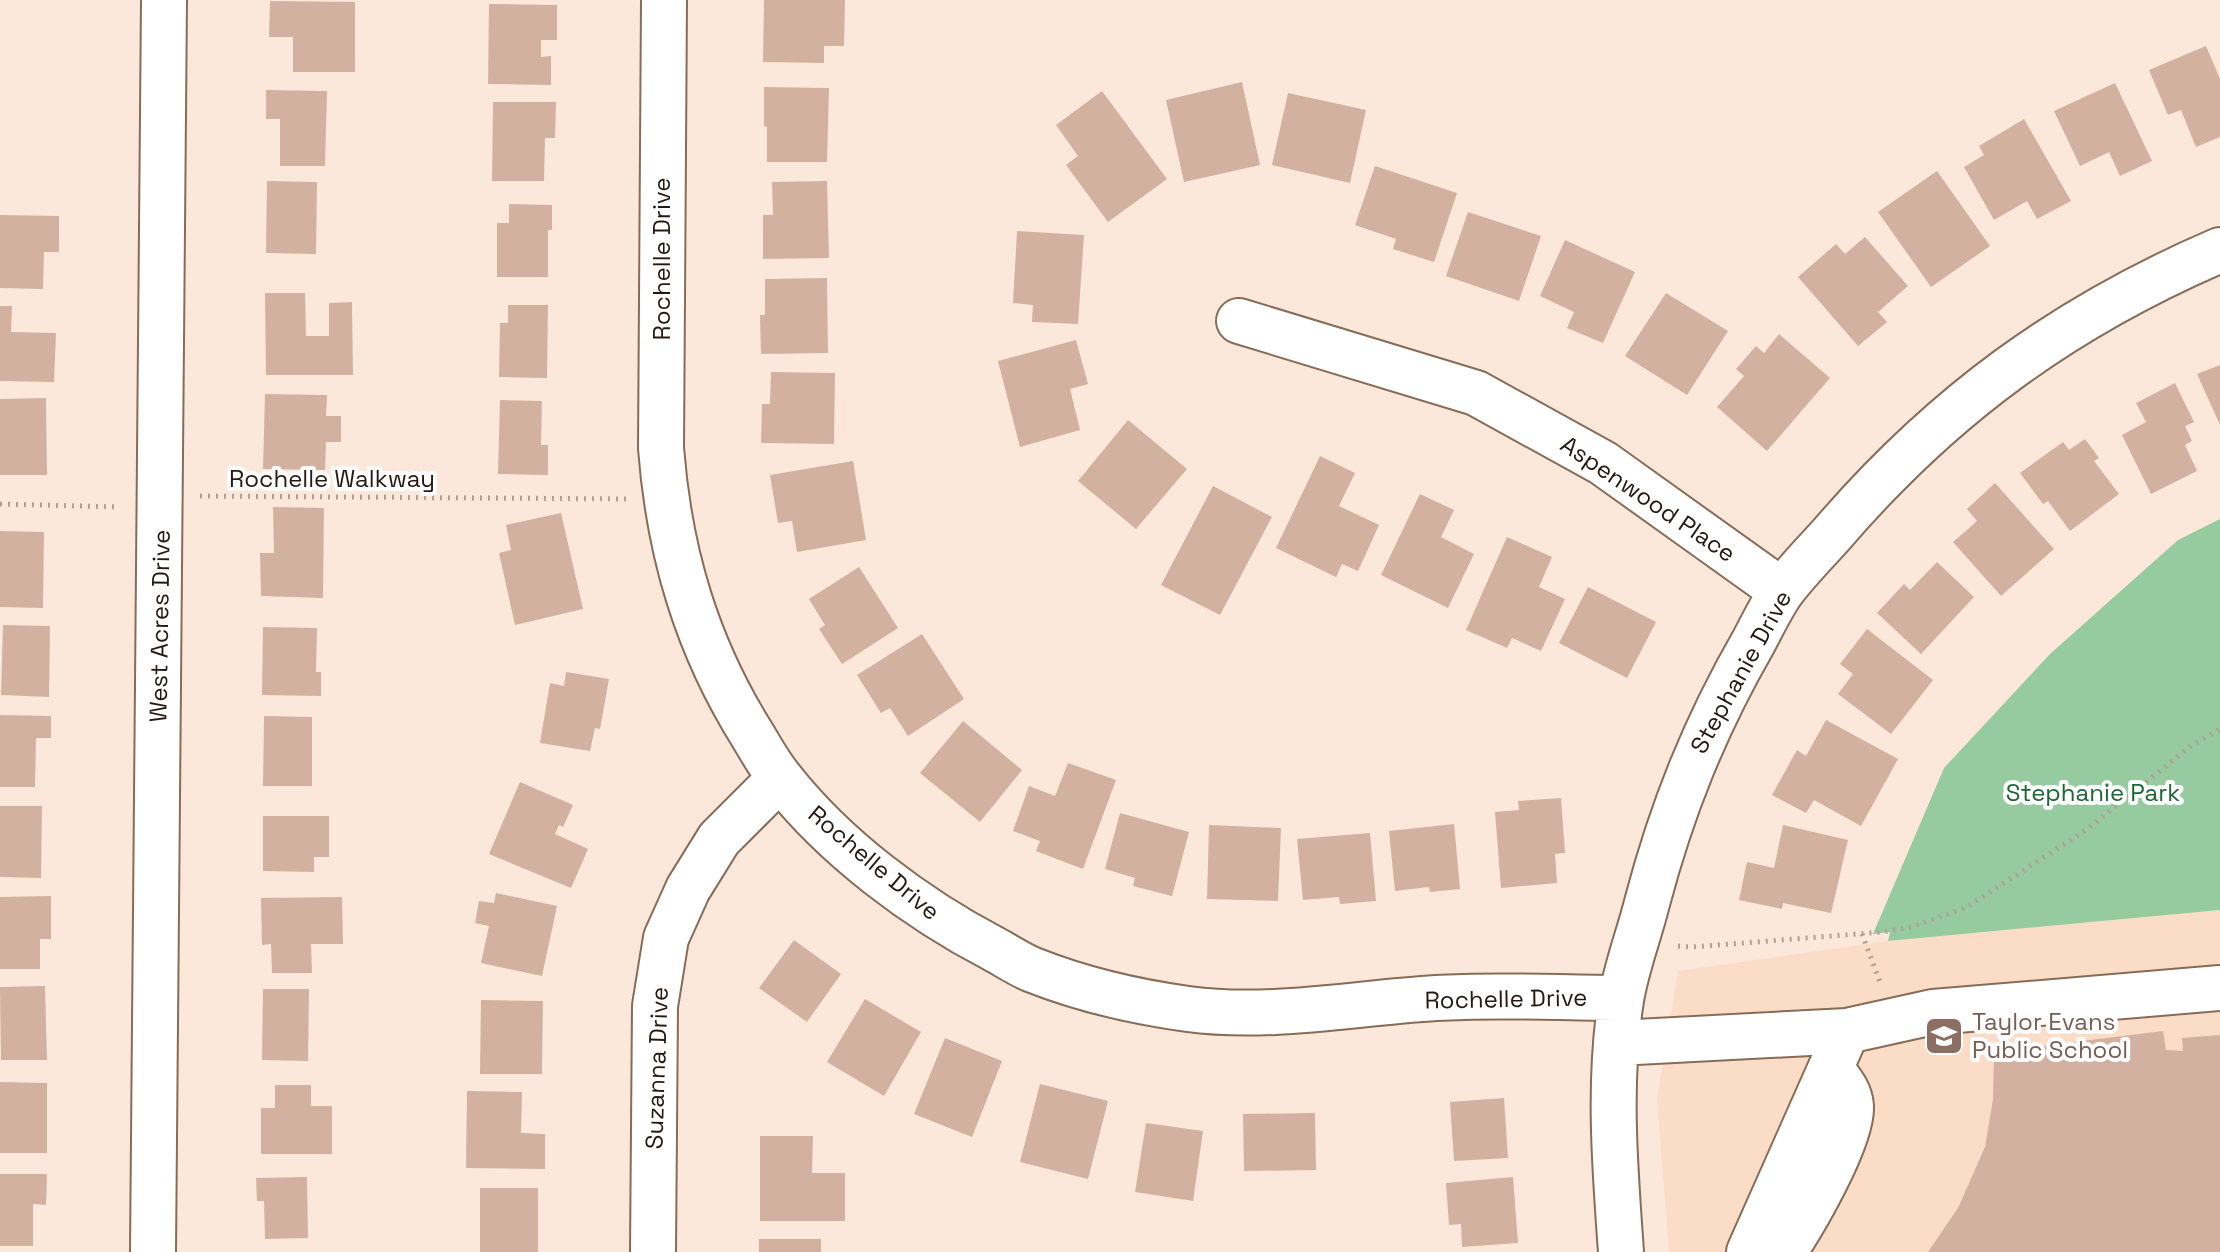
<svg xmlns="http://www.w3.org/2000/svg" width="2220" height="1252" font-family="'Space Grotesk',sans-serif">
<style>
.built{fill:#fbddc7}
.green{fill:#96ca9f}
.building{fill:#d3b1a1}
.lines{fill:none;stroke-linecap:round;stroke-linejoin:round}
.minor-casing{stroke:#876c57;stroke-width:48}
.path{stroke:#b0a094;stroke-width:5;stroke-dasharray:2 6;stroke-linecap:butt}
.minor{stroke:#fff;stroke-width:44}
.labels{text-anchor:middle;stroke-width:8;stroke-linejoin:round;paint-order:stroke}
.street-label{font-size:24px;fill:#251a12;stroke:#fff}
.park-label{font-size:24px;fill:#1a6832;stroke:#fff}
.education-label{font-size:24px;fill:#785e54;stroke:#fff;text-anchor:start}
</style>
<rect width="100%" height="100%" fill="#fbe8da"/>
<path class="built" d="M2220 910V1252H1669L1657 1100 1678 971 1888 941Z"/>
<path class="green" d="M2220 519V910L1888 941 1890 932 1873 934 1944 768 2050 654 2178 540Z"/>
<path class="building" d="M764 0H845L844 46H824V63L763 62Z
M270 1 355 2V72H293V37H269Z
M489 4 557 5V40H541V57L551 56V85L488 84Z
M2206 46 2220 79V137L2196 147 2181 110 2168 115 2149 70Z
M1242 82 1260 165 1184 182 1166 100Z
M2115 83 2152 161 2120 176 2109 152 2080 166 2054 111Z
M764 87 829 88 827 162H767V127L764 126Z
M266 90 327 91 325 166H280V119H266Z
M1102 91 1167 179 1108 222 1066 165 1078 156 1056 125Z
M1288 93 1366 110 1350 183 1272 165Z
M493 102H556L555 138H545L544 181H492Z
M2024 119 2071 201 2037 219 2027 201 1994 220 1964 167 1984 155 1979 146Z
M1375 166 1457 193 1434 262 1393 249 1396 239 1355 225Z
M1937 171 1990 246 1931 287 1878 212Z
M267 181 317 182 316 254 266 253Z
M827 181 829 258 763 259V215H773L772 182Z
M509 204 552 205V230H548V277H497V223H509Z
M1468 212 1541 236 1519 301 1446 276Z
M0 215 59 216V252H44L43 289 0 288Z
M1017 231 1084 235 1078 324 1032 322 1033 305 1013 303Z
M1865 237 1908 286 1878 312 1887 322 1858 346 1798 277 1836 244 1845 254Z
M1565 240 1635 272 1603 343 1567 328 1574 312 1540 296Z
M827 278 828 353 761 354 760 315H765V279Z
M265 293H305L306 336H329V303L352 302 353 375H266Z
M1666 293 1728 331 1687 395 1625 356Z
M508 305H548L547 378 499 377 500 323H508Z
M0 306H12L11 332 56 333 54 382 0 381Z
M1779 334 1830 378 1767 451 1717 407 1744 376 1736 369 1756 346 1764 353Z
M1076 340 1088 384 1070 389 1080 430 1020 447 998 361Z
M2220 365V425L2197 374Z
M771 372 835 373 834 444 761 443 762 404H770Z
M2175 383 2194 422 2185 426 2192 441 2185 445 2197 471 2151 494 2122 435 2146 422 2136 403Z
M265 394 327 395 326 416H341V442H326L325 470 263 469Z
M46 398 47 475H0V399Z
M500 400 542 401 541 445H548V475L498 474Z
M1128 420 1187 469 1136 529 1078 481Z
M2085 439 2099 458 2094 461 2119 494 2070 531 2048 501 2043 504 2020 473 2063 442 2069 450Z
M1320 456 1355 473 1339 506 1379 525 1358 571 1342 564 1336 577 1276 548Z
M853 461 866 540 797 552 792 521 778 523 770 475Z
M1995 483 2054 549 2001 596 1953 542 1977 521 1967 509Z
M1213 486 1272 517 1220 615 1161 585Z
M1420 494 1454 510 1441 537 1474 554 1448 608 1381 575Z
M273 507 324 508 323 598 261 596 260 553H274Z
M561 513 583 609 515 625 499 553 511 550 506 525Z
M0 531 44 532 43 608 0 607Z
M1507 537 1552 557 1539 587 1565 599 1541 651 1512 638 1507 648 1466 630Z
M1937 562 1974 597 1921 654 1877 613 1904 584 1910 590Z
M859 567 898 628 842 664 819 629 825 625 809 599Z
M1588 587 1656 622 1627 678 1559 643Z
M3 625 50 626 49 697 1 695Z
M263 627 317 628 316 672H321V696L262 695Z
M1867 629 1933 680 1891 734 1838 694 1853 674 1840 664Z
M922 634 964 699 908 736 890 708 881 713 857 675Z
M566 672 609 679 600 729 595 728 590 751 540 743 550 683 564 686Z
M0 715 51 716V738H36L35 787H0Z
M264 716 312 717V786H263Z
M1826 720 1898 759 1861 826 1814 800 1806 813 1772 795 1797 750 1806 756Z
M963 721 1022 770 980 822 920 773Z
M1068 763 1116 780 1083 869 1036 851 1040 841 1013 831 1029 786 1055 796Z
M520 782 573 805 563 827 559 825 555 834 588 849 571 888 489 854Z
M1561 798 1565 853 1555 854 1557 883 1501 888 1495 812 1519 810 1518 801Z
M0 806H42L41 878 0 877Z
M1120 813 1189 832 1172 896 1133 886 1135 878 1105 869Z
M263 816H329V857H314V872L263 871Z
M1454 824 1460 889 1430 892 1429 887 1395 891 1389 831Z
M1209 825 1281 828 1278 901 1207 899Z
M1783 825 1848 840 1831 913 1783 903 1782 909 1739 900 1747 862 1774 868Z
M1370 833 1376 901 1340 904 1339 897 1303 900 1297 839Z
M496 893 557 906 542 976 481 963 489 926 475 923 479 901 494 903Z
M51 896V939H40V969H0V897Z
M342 897 343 944H311L312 973H272L271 944 262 945 261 898Z
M794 940 841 974 807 1022 759 988Z
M45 986 47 1060H1L0 987Z
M263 989H309L308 1061 262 1060Z
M865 999 921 1032 884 1096 827 1062Z
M481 1000 543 1001 542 1074H480Z
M2163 1031 2166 1050 2183 1051 2182 1038 2220 1035V1252H1928L1958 1208 1985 1147 1993 1099 1994 1052Z
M945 1038 1002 1061 972 1137 914 1114Z
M0 1082 47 1083V1153H0Z
M1040 1084 1108 1101 1088 1179 1020 1162Z
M275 1085H311V1106H332V1154H261V1108H275Z
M467 1091 522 1092 521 1133 545 1134V1169L466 1168Z
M1504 1098 1508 1158 1454 1161 1450 1102Z
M1315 1113 1316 1170 1244 1171 1243 1114Z
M1146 1123 1203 1131 1193 1201 1135 1192Z
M760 1136H813L812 1173H845V1221H760Z
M0 1174H47L46 1205 33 1204V1246H0Z
M307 1177 308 1238 265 1239 264 1201H257L256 1178Z
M1513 1177 1518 1243 1462 1247 1461 1224 1449 1225 1446 1183Z
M480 1188H538V1252H480Z
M759 1239H821V1252H759Z"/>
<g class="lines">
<g class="minor-casing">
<path id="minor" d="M664 0 661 448C669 553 697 647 753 736 762 751 770 766 781 779 835 848 917 909 994 949 1007 956 1020 965 1033 970 1081 989 1137 1002 1188 1009 1270 1020 1354 1003 1436 998 1497 994 1560 998 1621 998
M1239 321 1476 393 1603 463 1782 591
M1847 1031 1933 1012 2220 988
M1617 1043 1847 1031 1749 1252
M153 1252 164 0
M653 1252 655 1006 666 938 688 889 719 839 780 778
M1621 1252C1615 1169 1608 1083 1621 1000 1626 968 1639 935 1647 903 1672 808 1705 726 1754 641 1763 624 1771 607 1782 591 1797 571 1815 553 1832 534 1943 405 2064 317 2220 250
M1784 1252C1803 1224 1853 1139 1851 1106 1850 1091 1840 1081 1831 1068"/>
</g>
<path class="path" d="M200 496 626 499
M0 504 119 507
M1862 934 1880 982
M1678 946 1692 947 1882 932 1912 927 1965 908 2086 830 2191 746 2220 729"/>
<use href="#minor" class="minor"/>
</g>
<defs>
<g id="school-square" transform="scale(2)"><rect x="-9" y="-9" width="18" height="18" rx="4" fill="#8d6e63" stroke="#fff"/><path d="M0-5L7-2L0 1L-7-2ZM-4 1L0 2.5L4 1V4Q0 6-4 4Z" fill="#fff"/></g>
</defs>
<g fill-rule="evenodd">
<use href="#school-square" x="1944" y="1036"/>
</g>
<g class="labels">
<g class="street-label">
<text transform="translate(662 259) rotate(-90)" y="8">Rochelle Drive</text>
<text x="332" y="487">Rochelle Walkway</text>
<text transform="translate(1648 499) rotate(34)" y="8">Aspenwood Place</text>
<text transform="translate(160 626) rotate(-89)" y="8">West Acres Drive</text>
<text transform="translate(1741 672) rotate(-61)" y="8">Stephanie Drive</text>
<text transform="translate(874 863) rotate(40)" y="8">Rochelle Drive</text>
<text transform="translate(1506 999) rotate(-1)" y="8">Rochelle Drive</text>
<text transform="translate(657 1068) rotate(-88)" y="8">Suzanna Drive</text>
</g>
<g class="park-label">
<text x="2093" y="801">Stephanie Park</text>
</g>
<g class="education-label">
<text x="1972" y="1030">Taylor Evans<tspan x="1972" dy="28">Public School</tspan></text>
</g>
</g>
</svg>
